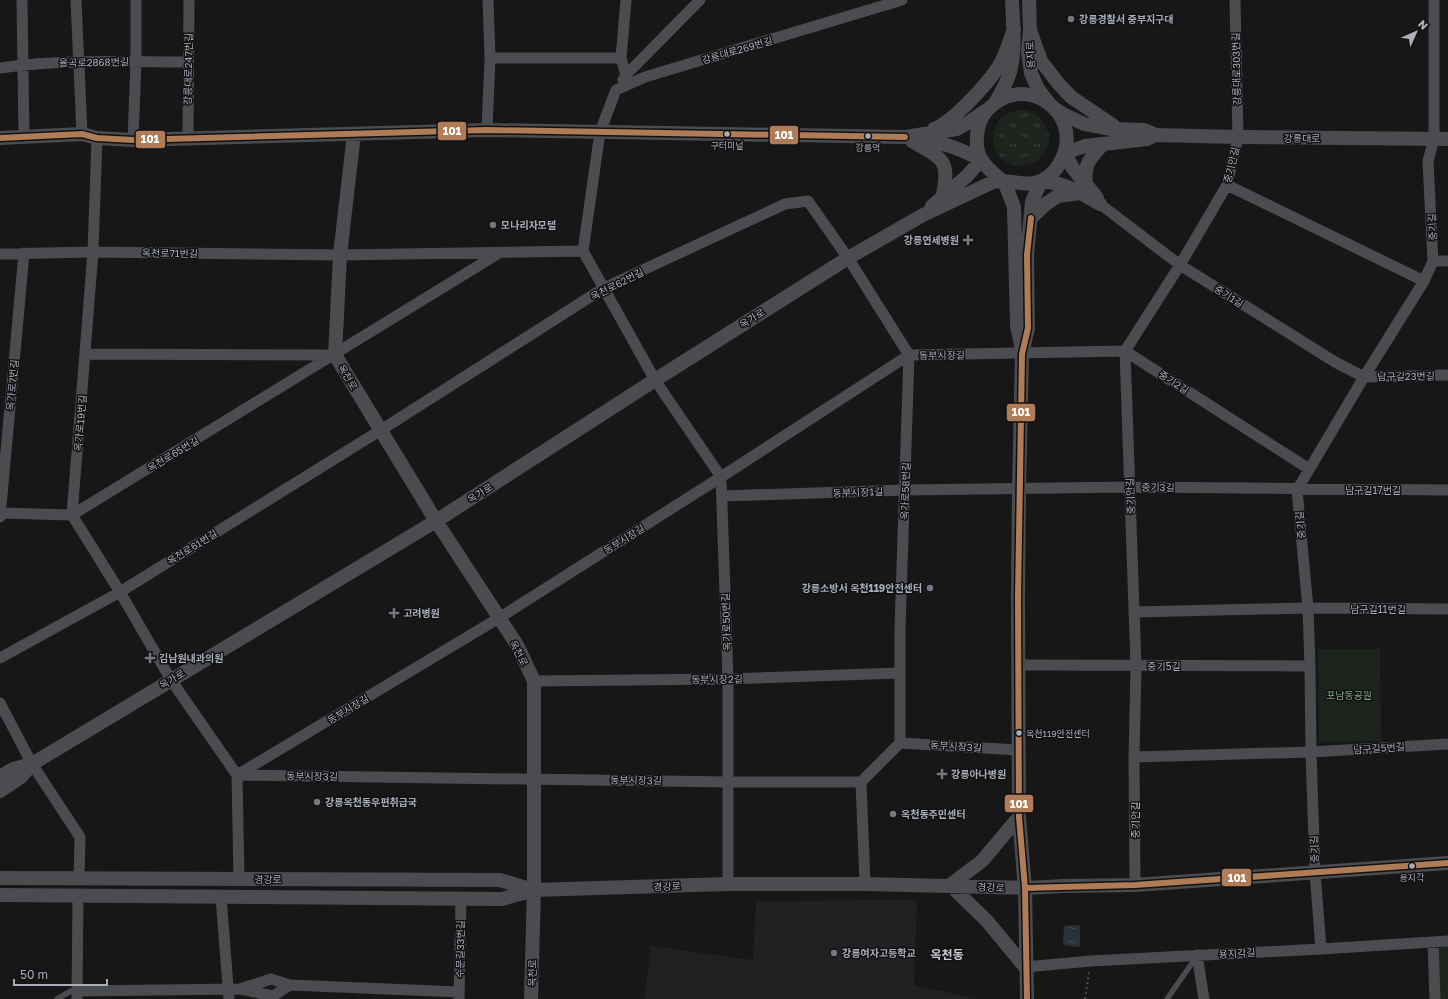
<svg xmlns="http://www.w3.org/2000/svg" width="1448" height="999" font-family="'Golos Text','Noto Sans KR',sans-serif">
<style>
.built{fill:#212123}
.grass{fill:url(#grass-tufts)}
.green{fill:#1d241e}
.water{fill:url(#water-ripples)}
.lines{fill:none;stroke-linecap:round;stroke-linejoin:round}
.path{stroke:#4d4e52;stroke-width:2;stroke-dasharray:2 3;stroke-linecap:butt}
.service{stroke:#4b4c50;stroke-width:5.5}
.minor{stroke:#4b4c50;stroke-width:11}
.tertiary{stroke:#4b4c50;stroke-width:14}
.bus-1-casing{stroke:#111113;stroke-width:9}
.bus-1{stroke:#b07c57;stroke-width:6}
.poi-dot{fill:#757880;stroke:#111113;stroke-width:1.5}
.bus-dot{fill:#a8adb8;stroke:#111113;stroke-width:1.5}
.labels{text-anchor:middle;stroke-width:3;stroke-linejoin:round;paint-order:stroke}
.bus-label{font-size:9px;fill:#a8adb8;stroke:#111113}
.poi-label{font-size:10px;font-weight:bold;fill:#a8adb8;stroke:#111113;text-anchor:start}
.street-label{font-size:10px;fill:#a8adb8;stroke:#111113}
.park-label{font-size:10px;fill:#7fa381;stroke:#111113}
.quarter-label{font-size:12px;font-weight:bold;fill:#c9ccd4;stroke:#111113}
.line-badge{stroke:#111113;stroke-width:1.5}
.badge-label{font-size:11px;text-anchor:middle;font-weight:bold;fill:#fff}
</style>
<defs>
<pattern id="grass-tufts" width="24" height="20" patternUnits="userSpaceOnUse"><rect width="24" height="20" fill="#1d241e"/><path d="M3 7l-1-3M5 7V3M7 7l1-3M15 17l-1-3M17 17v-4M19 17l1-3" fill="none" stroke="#3b413d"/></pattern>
<pattern id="water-ripples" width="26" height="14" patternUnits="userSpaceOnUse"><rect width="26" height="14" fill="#2a3239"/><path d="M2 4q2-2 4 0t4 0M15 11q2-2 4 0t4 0" fill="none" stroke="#464d54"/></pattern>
</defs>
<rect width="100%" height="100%" fill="#171717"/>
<path class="built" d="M917 900 914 985 978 999H644L651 946 753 960 756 901Z"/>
<path class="grass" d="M993 138a28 28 0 1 1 56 0a28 28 0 1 1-56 0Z"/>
<path class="green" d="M1318 649H1380L1381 741 1319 742Z
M1438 945H1448V999H1440Z"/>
<path class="water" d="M1080 925V947L1063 945 1064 926Z"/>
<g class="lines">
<path class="path" d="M1085 999 1089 972"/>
<path class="service" d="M57 999 71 991H77
M1167 999 1197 956"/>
<path class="minor" d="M22 0 24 137
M76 0 82 134
M490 58H621
M0 68C63 59 125 62 188 62
M626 75 700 0
M623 80 626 75 621 58 626 0
M487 130 490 58 488 0
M97 138 93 252 72 515 120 592 171 680 237 775 239 879
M188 138 189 0
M133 140 136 62V0
M1227 185 1424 281
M1100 204 1180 265 1335 362 1364 377 1448 375
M0 254 93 252 340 255 583 251
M1433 261H1448
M85 354 334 355
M722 496 905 490 1130 487 1448 490
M0 513 72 515 499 253
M0 517 24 253
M1134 612 1308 608 1448 609
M0 658 120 592 381 430 604 288 785 204 808 201 848 258 909 355 900 628V743
M1019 665 1310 666
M534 681 728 679 900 673
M0 703 32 764 80 837 79 879
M1134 757 1311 752 1448 744
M237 775 499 618 721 477 909 355 1125 351 1309 469
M238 775 728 782H861L900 743 1018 750
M861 782 865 884
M728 884V679L721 477 655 380 583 251 600 132 616 90 645 77 902 0
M1135 885 1134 757 1136 666 1125 351 1180 265 1227 185 1238 137 1235 0
M221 897 229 999
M1433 942 1435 999
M1321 949 1315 872 1311 752 1310 666 1308 608 1297 490 1364 377 1424 281 1433 261 1428 161 1434 139V0
M1197 955 1204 999
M1025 967 1091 961 1321 949 1448 941
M240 989 271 979 290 985 459 992
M77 991 240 989 273 996 290 985
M459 998 461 899
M77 999 78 896"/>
<path class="tertiary" d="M1029 0 1030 30 1028 52 1031 73 1038 89 1048 102
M1030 30 1041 61 1058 83 1071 97 1114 126
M995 103C1001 93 1007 83 1010 72 1016 49 1013 24 1012 0
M1057 110 1063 114 1084 124 1110 129 1144 130 1156 135 1238 137 1448 139
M934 129C952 123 986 85 997 69 1005 58 1009 42 1014 29
M354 134 340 255 335 355 436 521 517 645 534 681V890L531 999
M0 138 82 134 97 138 133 140 487 130 905 137 957 129 971 121 985 111
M922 140C945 143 961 149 981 160L967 176 932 206
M912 141C942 159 950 158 943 195
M1004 181 1014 207 1017 326 1022 349
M1086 186C1084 163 1089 160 1103 144
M1097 198 1072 167 1065 153 1085 146 1147 139 1153 136
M1031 218 1047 203 1058 196 1080 193
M0 777 13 769 32 764 436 521 655 380 848 258 923 215 993 182C1009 178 1025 188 1041 181 1052 176 1060 165 1064 154 1079 112 1029 76 994 104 986 110 980 118 978 129 973 155 983 165 1001 180
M0 791 21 777 32 764
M1019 817 982 861 950 885 987 921 1025 967
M0 878 500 880 533 890
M0 895 502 899 534 890 728 884H865L1025 888 1065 886 1135 885 1448 863
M1027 999 1025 888 1019 817 1018 598 1019 488 1022 354 1028 328 1027 255 1032 202 1041 181C1065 183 1080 192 1100 204"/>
<g class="bus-1-casing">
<path id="bus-1" d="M0 138 82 134 97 138 133 140 487 130 905 137
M1025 888 1135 885 1448 863
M1027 999 1025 888 1019 817 1018 598 1022 354 1028 328 1027 255 1031 218"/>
</g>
<use href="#bus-1" class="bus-1"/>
</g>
<g class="poi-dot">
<circle cx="1071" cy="19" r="4"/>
<circle cx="493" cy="225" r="4"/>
<path d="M966 234h4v4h4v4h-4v4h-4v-4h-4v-4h4z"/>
<circle cx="930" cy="588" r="4"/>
<path d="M392 607h4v4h4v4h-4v4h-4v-4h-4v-4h4z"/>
<path d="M148 652h4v4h4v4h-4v4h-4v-4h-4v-4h4z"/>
<path d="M940 768h4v4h4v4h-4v4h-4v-4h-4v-4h4z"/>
<circle cx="317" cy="802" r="4"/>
<circle cx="893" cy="814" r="4"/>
<circle cx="834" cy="953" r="4"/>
</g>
<g class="bus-dot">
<circle cx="727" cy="134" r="3.5"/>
<circle cx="868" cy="136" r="3.5"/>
<circle cx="1019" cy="733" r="3.5"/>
<circle cx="1412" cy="866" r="3.5"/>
</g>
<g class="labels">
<g class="bus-label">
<text x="727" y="149">구터미널</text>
<text x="868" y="151">강릉역</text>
<text x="1026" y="737" text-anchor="start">옥천119안전센터</text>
<text x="1412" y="881">용지각</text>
</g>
<g class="poi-label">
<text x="1079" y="23">강릉경찰서 중부지구대</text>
<text x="501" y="229">모나리자모텔</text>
<text x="959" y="244" text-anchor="end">강릉연세병원</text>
<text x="922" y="592" text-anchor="end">강릉소방서 옥천119안전센터</text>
<text x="403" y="617">고려병원</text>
<text x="159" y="662">김남원내과의원</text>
<text x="951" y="778">강릉아나병원</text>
<text x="325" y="806">강릉옥천동우편취급국</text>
<text x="901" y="818">옥천동주민센터</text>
<text x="842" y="957">강릉여자고등학교</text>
</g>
<g class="street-label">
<text transform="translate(737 50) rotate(-16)" y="4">강릉대로269번길</text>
<text transform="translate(1030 55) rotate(-93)" y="4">용지로</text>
<text transform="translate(94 62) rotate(-1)" y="4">율곡로2868번길</text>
<text transform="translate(188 69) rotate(-89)" y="4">강릉대로247번길</text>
<text transform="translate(1236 69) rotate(-91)" y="4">강릉대로303번길</text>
<text x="1302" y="142">강릉대로</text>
<text transform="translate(1231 165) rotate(-76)" y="4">중기안길</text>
<text transform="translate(1432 227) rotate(-93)" y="4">중기길</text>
<text transform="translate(170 253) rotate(1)" y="4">옥천로71번길</text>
<text transform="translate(617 284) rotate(-27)" y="4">옥천로62번길</text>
<text transform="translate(1229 296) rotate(32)" y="4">중기1길</text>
<text transform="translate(752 318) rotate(-32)" y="4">옥가로</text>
<text transform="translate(942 355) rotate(-1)" y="4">동부시장길</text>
<text transform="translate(1406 376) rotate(-1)" y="4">남구길23번길</text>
<text transform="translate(348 377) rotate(59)" y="4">옥천로</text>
<text transform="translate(1174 382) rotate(33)" y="4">중기2길</text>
<text transform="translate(12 385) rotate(-85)" y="4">옥가로7번길</text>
<text transform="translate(80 423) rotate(-85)" y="4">옥가로19번길</text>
<text transform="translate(173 454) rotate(-31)" y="4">옥천로65번길</text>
<text transform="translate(1158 487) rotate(1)" y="4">중기3길</text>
<text x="1373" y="494">남구길17번길</text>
<text transform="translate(905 491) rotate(-88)" y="4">옥가로58번길</text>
<text transform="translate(858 492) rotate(-2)" y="4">동부시장1길</text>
<text transform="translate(480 493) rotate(-33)" y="4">옥가로</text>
<text transform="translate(1130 496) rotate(-92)" y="4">중기안길</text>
<text transform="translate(1300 525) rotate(-95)" y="4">중기길</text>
<text transform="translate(624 539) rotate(-32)" y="4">동부시장길</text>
<text transform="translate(192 547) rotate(-32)" y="4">옥천로61번길</text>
<text x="1378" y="613">남구길11번길</text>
<text transform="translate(726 622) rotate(-92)" y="4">옥가로50번길</text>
<text transform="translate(519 653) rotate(62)" y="4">옥천로</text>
<text x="1164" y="670">중기5길</text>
<text transform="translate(172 679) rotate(-31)" y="4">옥가로</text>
<text transform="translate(717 679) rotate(-1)" y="4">동부시장2길</text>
<text transform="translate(348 709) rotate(-31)" y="4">동부시장길</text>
<text transform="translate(956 746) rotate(4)" y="4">동부시장3길</text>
<text transform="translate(1379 748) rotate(-4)" y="4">남구길5번길</text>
<text transform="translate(312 776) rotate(1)" y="4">동부시장3길</text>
<text transform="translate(636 780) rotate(1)" y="4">동부시장3길</text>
<text transform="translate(1135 820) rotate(-90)" y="4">중기안길</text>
<text transform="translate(1314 849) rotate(-92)" y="4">중기길</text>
<text x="268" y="883">경강로</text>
<text transform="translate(667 886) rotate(-2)" y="4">경강로</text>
<text transform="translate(991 887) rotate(2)" y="4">경강로</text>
<text transform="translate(460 949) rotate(-89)" y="4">수문길33번길</text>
<text transform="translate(1237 953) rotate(-3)" y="4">용지각길</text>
<text transform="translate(532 973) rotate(-89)" y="4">옥천로</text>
</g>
<g class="park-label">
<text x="1349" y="699">포남동공원</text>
</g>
<g class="quarter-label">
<text x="947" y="959">옥천동</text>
</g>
</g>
<g class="line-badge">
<rect x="437" y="121" width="30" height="20" rx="4" fill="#b07c57"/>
<rect x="769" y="125" width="30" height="20" rx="4" fill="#b07c57"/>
<rect x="135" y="130" width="31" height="19" rx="4" fill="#b07c57"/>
<rect x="1006" y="403" width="30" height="19" rx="4" fill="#b07c57"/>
<rect x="1004" y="794" width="30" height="19" rx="4" fill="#b07c57"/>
<rect x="1221" y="868" width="31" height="19" rx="4" fill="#b07c57"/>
</g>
<g class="badge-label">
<text x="452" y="135">101</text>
<text x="784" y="139">101</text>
<text x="150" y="143">101</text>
<text x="1021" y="416">101</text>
<text x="1019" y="808">101</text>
<text x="1237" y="882">101</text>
</g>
<g transform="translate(1416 32) rotate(45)" stroke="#111113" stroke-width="3" paint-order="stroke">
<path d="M0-3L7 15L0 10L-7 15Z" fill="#a8adb8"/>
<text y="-6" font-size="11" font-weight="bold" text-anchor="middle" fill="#a8adb8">N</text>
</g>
<path d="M14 979v6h93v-6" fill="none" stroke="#a8adb8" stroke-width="2"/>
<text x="20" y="979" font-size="12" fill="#a8adb8" stroke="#111113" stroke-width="3" paint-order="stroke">50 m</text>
</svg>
